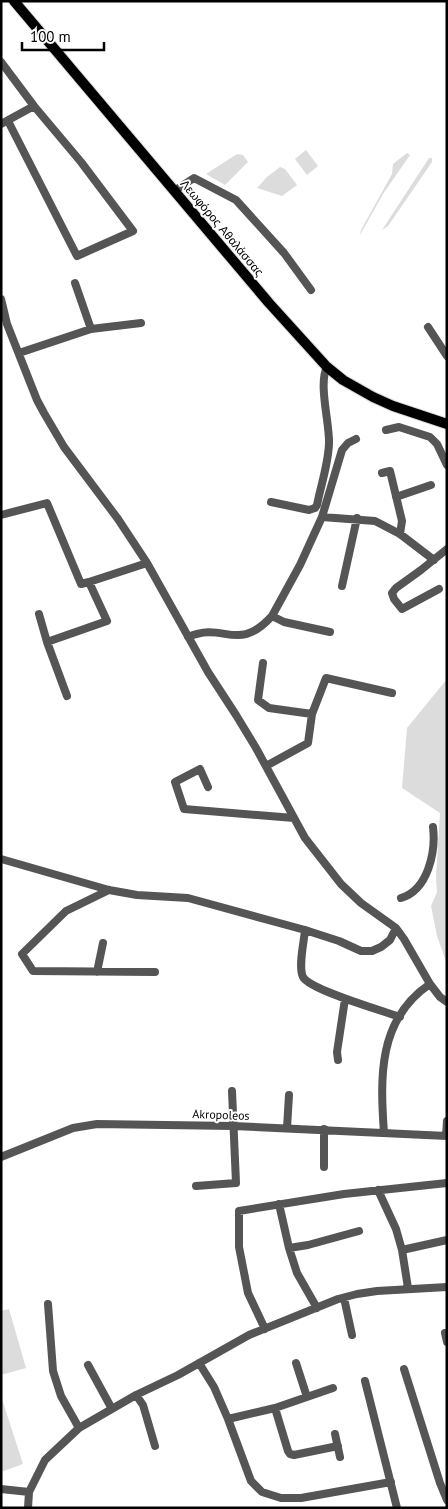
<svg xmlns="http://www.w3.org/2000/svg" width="448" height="1509" font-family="'PT Sans',sans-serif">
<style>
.green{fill:#dcdcdc}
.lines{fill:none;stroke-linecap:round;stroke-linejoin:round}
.major-casing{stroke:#dbdbdb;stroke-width:12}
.minor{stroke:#555;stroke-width:8}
.major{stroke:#000;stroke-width:10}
.labels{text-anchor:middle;stroke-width:4;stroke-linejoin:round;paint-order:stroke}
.street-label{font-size:12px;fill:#000;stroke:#fff}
</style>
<rect width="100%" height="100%" fill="#fff"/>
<path class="green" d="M306 150 318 166 307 175 295 159Z
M407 153 410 155 383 194 360 235 361 230 392 174 393 164Z
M237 154 243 155 248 162 225 185 206 174Z
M429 158H432V162L388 226 382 230Z
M280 167 285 169 297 185 282 196 257 188 267 177Z
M447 679V964L437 936 431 906 437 892 436 877 440 813 402 788 407 728Z
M9 1309 26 1368 1 1375V1311Z
M1 1396 23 1464 1 1472Z"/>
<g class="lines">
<g class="major-casing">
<path id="major" d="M14 1 269 303 327 367 343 380 373 397 393 406 447 424"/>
</g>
<path class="minor" d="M1 62 34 106 81 162 133 231 77 256 8 121
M1 124 34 106
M174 191 194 178 236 200 284 253 311 290
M75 283 91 329
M1 299 7 324 37 400 44 413 64 447 118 519 147 563 208 672 236 715 256 748 305 838 341 884 361 903 396 928 404 939 430 984 440 997 447 1002
M428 327 447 356
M19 353 91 329 141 323
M386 430 399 427 430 437 437 444 447 465
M382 473 390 471 402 521 400 534
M396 497 431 485
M271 502 309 510 315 508 317 505C321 485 328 465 329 444 330 424 318 384 327 367
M1 515 47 503 81 584 89 582 107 621 47 642
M322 517 375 521 400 534 434 560
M89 582 147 563
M342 586 357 518
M439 589 402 609 394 599 392 593 396 588 421 570 447 549
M39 614 47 642 67 696
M330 632 284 622 272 616 300 565 322 517 342 450 348 443 356 439
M188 637C225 621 237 654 272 616
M263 663 258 700 269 708 312 714
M266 766 308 743 312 714 326 678 392 693
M208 787 200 769 175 782 184 809 294 818
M1 859 109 890 137 895 188 898 305 930 339 941 361 951H372L381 947 390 940 396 928
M109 890 66 911 22 954 33 971 155 972
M401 898C428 890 436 852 433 827
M305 930C304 942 298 967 303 977 310 990 383 1011 400 1017
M97 972 103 943
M338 1060 337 1052 345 999
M287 1128 289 1095
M324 1129V1167
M384 1133C380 1077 378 1019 430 984
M446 1136 447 1121
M1 1157 73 1128 97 1124 233 1126 447 1136
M196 1186 236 1183 232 1091
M378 1190 396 1229 402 1250 408 1288
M279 1204 289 1248 297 1273 317 1308
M289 1248 308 1245 359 1231
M402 1250 447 1240
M344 1298 352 1335
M48 1304 53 1371 61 1396 79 1428
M265 1329 248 1293 239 1247V1211L344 1194 447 1183
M445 1333 447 1342
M199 1363 214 1387 228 1419 251 1481 262 1492 281 1498H301L391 1482
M296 1363 307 1397
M88 1365 112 1409
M404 1369 440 1483 447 1500
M365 1381 397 1508
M136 1395 143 1405 155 1446
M275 1408 288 1451 290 1454 294 1455 338 1446
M228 1419 275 1408 333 1388
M335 1434 340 1457
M1 1489 29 1492
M28 1508 29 1492 45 1460 79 1428 136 1395 178 1375 249 1335 338 1299 357 1294 377 1291 447 1287"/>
<use href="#major" class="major"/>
</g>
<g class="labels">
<g class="street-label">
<text transform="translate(222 228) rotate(50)" y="4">Λεωφόρος Αθαλάσσας</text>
<text transform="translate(221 1115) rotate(2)" y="4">Akropoleos</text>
</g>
</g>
<rect width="448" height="1509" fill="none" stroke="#000000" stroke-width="5"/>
<path d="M22 42v8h82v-8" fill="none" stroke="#000000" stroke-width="2.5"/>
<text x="30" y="42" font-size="15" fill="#000000" stroke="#ffffff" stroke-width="4" paint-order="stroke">100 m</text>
</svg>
